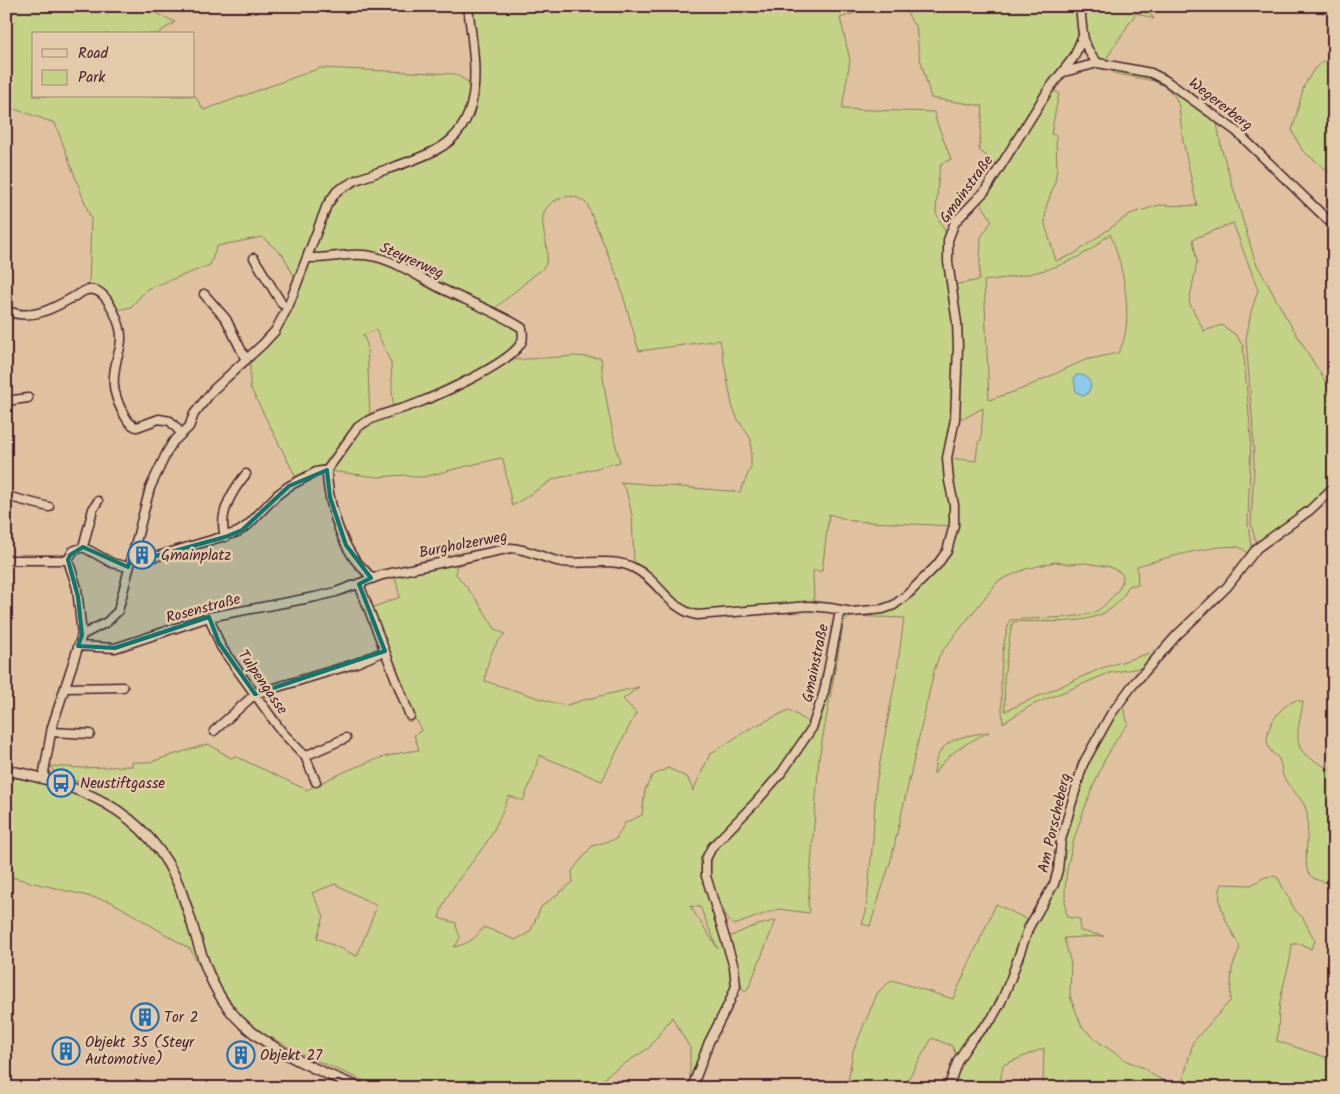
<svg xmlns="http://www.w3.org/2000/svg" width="1340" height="1094" font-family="Kalam,sans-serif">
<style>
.green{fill:#c3d286;stroke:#867858;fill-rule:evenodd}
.water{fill:#8dc9ed;stroke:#72859f}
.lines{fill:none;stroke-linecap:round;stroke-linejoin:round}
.minor-casing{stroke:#4a1f2b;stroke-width:11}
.tertiary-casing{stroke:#4a1f2b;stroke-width:12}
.minor{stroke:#e3caab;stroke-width:8}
.tertiary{stroke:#e3caab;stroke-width:9}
.marked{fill:#0f766e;fill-opacity:0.2;stroke:#0f766e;stroke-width:4;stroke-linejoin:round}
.labels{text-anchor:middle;stroke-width:5;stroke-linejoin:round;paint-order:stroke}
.street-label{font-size:15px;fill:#4a1f2b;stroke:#e3caab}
.poi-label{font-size:15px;fill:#4a1f2b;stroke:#e3caab;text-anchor:start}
</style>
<rect width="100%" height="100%" fill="#dfc1a0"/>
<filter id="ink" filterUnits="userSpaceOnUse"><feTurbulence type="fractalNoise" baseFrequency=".02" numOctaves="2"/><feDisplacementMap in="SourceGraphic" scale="10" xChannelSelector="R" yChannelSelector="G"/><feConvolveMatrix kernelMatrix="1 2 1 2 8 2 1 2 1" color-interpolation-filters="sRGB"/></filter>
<g filter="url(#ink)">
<path class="green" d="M6 6H148L154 12 175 22 157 34H34V96H194V95L204 110 320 68 455 74 475 86 468 6H875L840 18 850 60 842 109 934 112 937 123 951 159 941 164 938 181 936 213 947 235 955 322 953 409 945 454 953 526 852 521 829 514 822 571H813L814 604 699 613 682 606 634 564 632 515 626 490 620 482 740 492 751 467V439L738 420 732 405 720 340 639 351 618 278 587 204C577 196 571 194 559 199 525 212 557 247 544 267 541 271 535 274 532 277 519 288 506 299 493 310L523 327C530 346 522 347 511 360L575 356 601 358C604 393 611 427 620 462L554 479 512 506 503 459 500 458 423 477H412L404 475 377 477 330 471 317 475 299 483 250 387V353L267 336 282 312 295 278 283 255 262 237 217 246 210 265 147 289 131 307 114 311 105 291 89 285 91 219 55 123 6 106ZM376 330 391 363 393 410 370 417 367 344 363 335Z
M894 6H1077C1079 23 1080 35 1074 51L998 165 979 150 983 106 931 98 919 54 916 25 913 24 908 14Z
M1081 6H1145L1154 19 1136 13 1104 62C1084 53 1084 25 1081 6Z
M1334 54V176L1302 150 1292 131 1304 86 1314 69Z
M1115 69 1155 78 1176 91 1177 94 1219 121 1217 123 1221 147 1255 261 1286 317 1334 396V483L1315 503 1259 542 1255 539 1251 524 1254 466 1253 428 1246 340 1251 312 1258 290 1233 223 1193 239 1197 263 1189 302 1204 331 1222 325 1236 335 1243 346 1251 438 1248 523 1251 547 1248 554C1244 550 1242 548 1238 547 1218 543 1158 560 1137 566L1138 585H1129C1127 589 1124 595 1121 599 1097 630 1047 619 1013 622L1011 628 1004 677 1005 711 1102 668 1153 652 1164 646 1146 667 1109 673 1032 705 1003 723C1000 688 999 653 1010 620 1031 618 1080 619 1095 612 1101 609 1106 604 1110 599 1117 593 1122 586 1123 576L1120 572 1110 567 1086 563 1071 564 1055 562 1026 569 998 581 944 649 939 656 934 671 891 860 870 926 862 924 866 912 873 838 876 784 897 670 904 618 852 616 844 621 819 758 808 906 810 909 809 913 778 909 734 925 728 920C719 899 703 875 714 852L790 765 812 732 838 624 847 615 878 612 930 574 955 534 949 458 976 461 978 442 981 440 983 408 963 419 957 412 953 285 979 280 981 237 992 221 980 201 1051 90 1059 93 1051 134 1056 135 1057 169 1055 182 1046 207 1045 224 1056 261 1074 254 1130 214 1159 205 1197 206 1183 141 1179 106 1175 97 1166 87 1154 81 1113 73ZM1110 234C1123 263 1136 325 1118 353L1085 360 1022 389 989 400 984 281C1019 276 1054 272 1085 253 1094 248 1102 240 1110 234Z
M498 554 456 566V574L479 603 495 629 505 634C491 647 487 662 485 681L564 706 583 700 639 687 623 699 636 713 602 781 539 755 534 774 523 801 509 796C503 809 498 823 491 835 475 863 447 886 439 918L456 923C457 937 465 934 454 947 468 944 475 939 484 927L515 940 530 932 541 907 573 882 572 871 592 846 616 839 625 823 642 815 645 790 652 776 668 768 688 778 693 791 710 754 749 729 789 710 810 723 814 719 790 757 762 791 705 854C699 876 710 896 717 918 723 938 727 958 733 979 732 999 718 1015 710 1033 702 1048 696 1065 690 1081V1048L672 1017 649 1048 607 1075 598 1088H456V1081L455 1080 454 1088H387L362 1080 299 1053 269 1036V1046L229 1016 190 949 112 902 6 876V776L59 787 77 793 79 782 54 773 51 766 81 768 132 766V762H150L208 744 231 758 235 756 307 790C342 772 380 754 419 750L414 735 421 731 418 722 414 719 371 608 400 597 394 574ZM335 884 377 906 357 956 317 938 324 916 312 893ZM690 906 700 907 718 949Z
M1297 700 1303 702C1301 718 1291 744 1306 755 1315 762 1325 766 1334 772V848L1328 862V881L1325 882C1320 881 1312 879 1309 874 1302 864 1311 825 1306 809 1302 797 1290 789 1284 778 1281 772 1282 765 1279 759 1277 755 1273 755 1271 751 1264 742 1268 728 1274 719 1280 710 1287 703 1297 700Z
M1122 702 1128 724C1120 734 1113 744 1107 756 1101 765 1098 777 1093 787 1077 827 1059 874 1067 917L1080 919V931L1104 936 1064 938 1071 964 1070 996 1082 1027 1100 1043 1127 1061 1144 1068 1151 1074 1177 1088H1043L1044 1048 1003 1065 999 1088H951L957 1057 952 1046 932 1038 903 1088H847L853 1051 878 992 892 980 953 999 996 904 1028 920H1033L1061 860 1062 849 1085 762Z
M989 732C965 744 950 751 934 774 936 738 960 737 989 732Z
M1274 876 1278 878 1295 910 1303 918 1315 941 1311 949 1302 944H1292C1291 964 1283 982 1280 1002 1278 1015 1279 1028 1277 1041L1334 1060V1088H1181L1193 1042 1230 1001 1232 968 1240 947C1231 929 1213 904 1222 884L1251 885 1265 877Z
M776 920 749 987 745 992 739 983 738 967 734 960 729 937 749 928Z"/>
<path class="water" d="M1076 375C1085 374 1089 378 1091 386L1087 394 1084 396 1076 392 1074 379Z"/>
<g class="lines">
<g class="minor-casing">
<path id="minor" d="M1080 6C1083 29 1080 45 1098 63
M1064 72 1098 63 1151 73 1165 80 1236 131 1334 226
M254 258 282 304 288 307
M307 258C330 259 353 251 376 257 400 263 420 278 442 289 469 302 497 312 522 328 523 335 524 340 519 346 505 365 441 394 418 403 401 410 379 413 364 423L358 427 327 470
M204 294 226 319 246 360
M6 310C34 324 62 303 86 290 88 290 93 289 94 290 108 292 122 326 121 339 121 346 119 352 117 358 112 380 112 391 122 411 126 418 129 425 137 427L159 419 170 421 181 433
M6 401 28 398
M327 470C327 497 338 535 353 557 358 565 366 570 371 578
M6 496 49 507
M225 537C218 515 232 491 246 474
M83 547 93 509 98 501
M131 557 145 559 158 556 238 532 248 525 277 495 289 486 316 472 327 470
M6 560H68
M68 560 73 551 83 547 112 563 128 567
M359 584 410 716
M209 617 221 647 282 732 305 756 316 782
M82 635 107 622 118 611 150 488 167 452 173 442 189 427 194 414 213 390 263 344 275 331 288 307 327 205 337 191 356 180C382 170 411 163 436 150 490 122 473 54 468 6
M78 646 115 648 209 617 315 597 336 592 382 575 511 548C529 549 544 559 562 562 586 565 612 557 634 568 659 580 668 609 697 615L809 606 830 608 852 612 883 609 894 605 909 593 937 565 947 551 954 525V505L949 481 947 458 955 419 958 347 957 323 948 262V240L955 222 985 191 1049 89 1074 57 1082 38
M65 688 123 687
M214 731 255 694 354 664 385 651
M51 732 90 734
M305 756 346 738
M43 778 52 727 82 635 77 588 68 560
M692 1088 709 1042 729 1003 736 986 734 967 706 876V859L712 847 756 802 782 772 812 728 824 692 840 611
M948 1088 958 1060 972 1039 991 1020 1001 1002 1011 978 1029 927 1054 884 1058 870 1061 840 1083 764 1111 714 1132 686 1177 635 1227 587 1257 548 1310 510 1334 487"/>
</g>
<g class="tertiary-casing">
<path id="tertiary" d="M6 770C90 786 159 817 186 905 198 940 205 979 229 1009 256 1045 320 1072 361 1088"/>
</g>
<use href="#minor" class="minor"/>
<use href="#tertiary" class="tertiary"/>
</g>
</g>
<path class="marked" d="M327 470 330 497 346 545 371 578 359 584 385 651 255 694 219 643 209 617 115 648 78 646 82 635 78 597 68 560 70 555 83 547 128 567 131 557 145 559 225 537 242 530 289 486Z"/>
<defs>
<g id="building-ring" transform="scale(1.4375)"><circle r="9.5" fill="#e3caab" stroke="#1f6fb2" stroke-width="1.5"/><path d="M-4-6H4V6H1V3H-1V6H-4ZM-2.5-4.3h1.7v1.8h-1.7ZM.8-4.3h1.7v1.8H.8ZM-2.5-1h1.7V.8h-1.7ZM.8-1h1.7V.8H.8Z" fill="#1f6fb2"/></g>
<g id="bus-ring" transform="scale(1.4375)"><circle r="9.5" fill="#e3caab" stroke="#1f6fb2" stroke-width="1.5"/><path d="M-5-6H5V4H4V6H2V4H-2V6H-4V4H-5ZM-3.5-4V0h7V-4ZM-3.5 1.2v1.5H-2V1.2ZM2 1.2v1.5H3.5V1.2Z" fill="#1f6fb2"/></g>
</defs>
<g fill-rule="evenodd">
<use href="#building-ring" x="142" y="555"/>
<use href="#bus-ring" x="61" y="783"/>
<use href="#building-ring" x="145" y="1017"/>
<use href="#building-ring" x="66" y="1051"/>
<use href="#building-ring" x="241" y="1055"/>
</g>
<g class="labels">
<g class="street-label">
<text transform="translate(1221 104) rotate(38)" y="5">Wegererberg</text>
<text transform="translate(966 189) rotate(-54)" y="5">Gmainstraße</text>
<text transform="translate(412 260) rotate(24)" y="5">Steyrerweg</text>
<text transform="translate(463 544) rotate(-11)" y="5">Burgholzerweg</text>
<text transform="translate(203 608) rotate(-15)" y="5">Rosenstraße</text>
<text transform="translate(815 663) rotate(-78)" y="5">Gmainstraße</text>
<text transform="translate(263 682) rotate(55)" y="5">Tulpengasse</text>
<text transform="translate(1054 823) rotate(-77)" y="5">Am Porscheberg</text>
</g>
<g class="poi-label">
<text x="161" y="560">Gmainplatz</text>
<text x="80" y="788">Neustiftgasse</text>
<text x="164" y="1022">Tor 2</text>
<text x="85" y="1047">Objekt 35 (Steyr<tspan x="85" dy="17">Automotive)</tspan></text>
<text x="260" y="1060">Objekt 27</text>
</g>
</g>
<rect width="1340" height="1094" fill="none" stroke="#e3caab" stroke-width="25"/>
<rect x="12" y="12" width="1315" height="1069" fill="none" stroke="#4a1f2b" stroke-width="2" filter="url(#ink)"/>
<rect x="32" y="32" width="162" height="65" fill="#e3caab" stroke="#a68678"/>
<rect x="42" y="49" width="25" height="8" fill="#e3caab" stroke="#a68678"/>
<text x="78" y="58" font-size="15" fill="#4a1f2b">Road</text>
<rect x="42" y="70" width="25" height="15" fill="#c3d286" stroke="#a68678"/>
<text x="78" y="82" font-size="15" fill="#4a1f2b">Park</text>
</svg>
